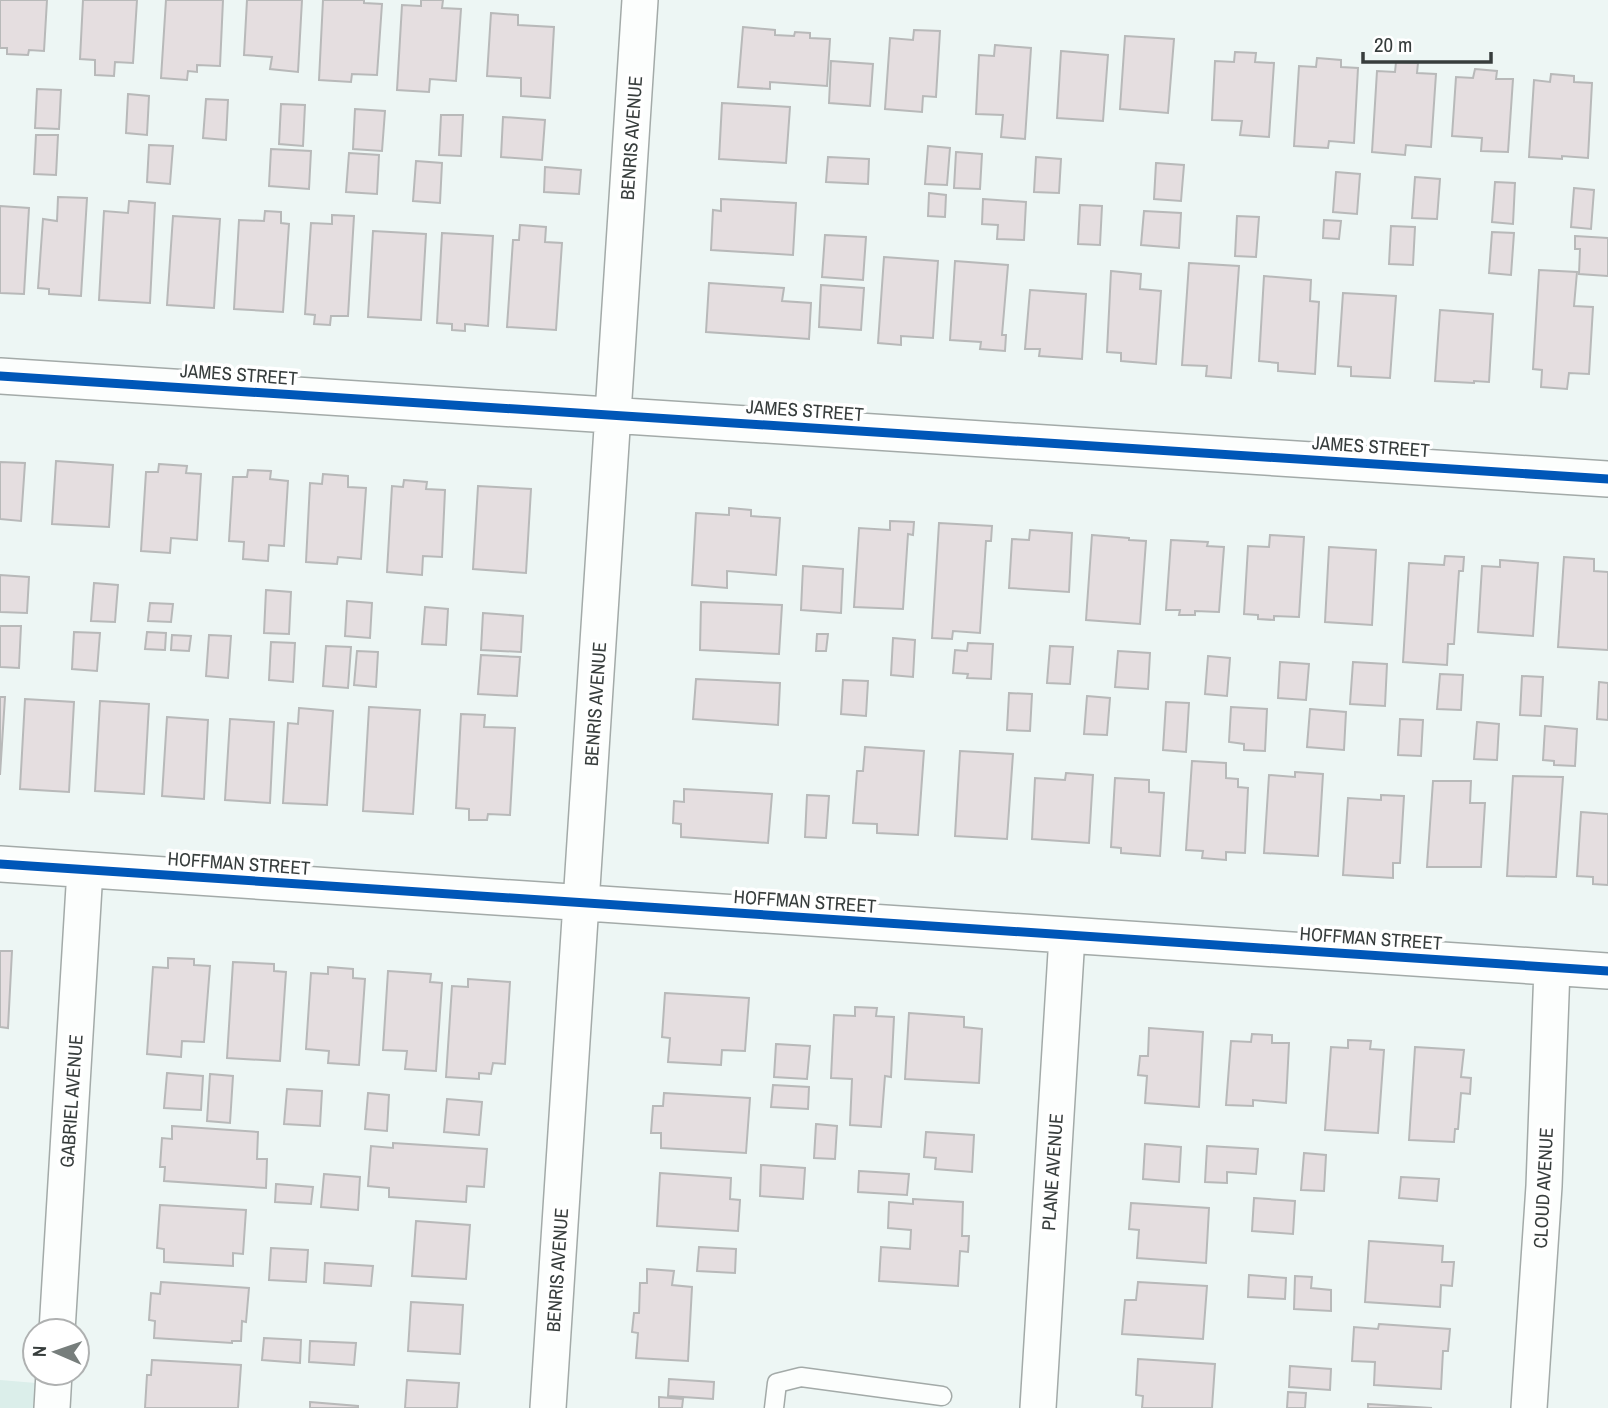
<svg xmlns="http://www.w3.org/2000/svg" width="1608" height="1408" font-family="'Archivo Narrow',sans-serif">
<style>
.built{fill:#dbeeea}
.building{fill:#e5dee0;stroke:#b8b9b9;stroke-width:2}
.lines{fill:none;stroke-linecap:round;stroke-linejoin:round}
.service-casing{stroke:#a3aaa8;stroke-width:21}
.minor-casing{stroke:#a3aaa8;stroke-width:38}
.service{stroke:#fcfefd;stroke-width:18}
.minor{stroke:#fcfefd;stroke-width:35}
.cycleway-casing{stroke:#fff;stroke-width:13}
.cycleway{stroke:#0057b8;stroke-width:9}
.labels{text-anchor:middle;stroke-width:7;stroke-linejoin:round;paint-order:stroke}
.street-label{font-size:19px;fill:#373d3c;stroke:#fff}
</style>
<rect width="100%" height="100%" fill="#edf6f4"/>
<path class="built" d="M0 1380 48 1384 47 1408H0Z"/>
<path class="building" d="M0 0H47L44 51 29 50 28 55 7 54V48H0Z
M83 0H137L133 63 115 62 114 76 95 75V60L80 59Z
M166 0H223L220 66 197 65V72L188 71 187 80 161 78Z
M247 0H302L298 72 270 69 272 57 244 55Z
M323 0H364V3L382 4 377 75 352 74 351 82 319 80Z
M421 0H443L442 8 461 9 456 81 430 79 429 92 397 90 402 5 421 6Z
M491 13 518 15V25L554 27 550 98 521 96V78L487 76Z
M743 27 775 30V35L794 36 795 32 810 33V38L830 39 827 86 770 82V89L738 87Z
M914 30 940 31 936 97 923 96 922 112 885 109 890 38 913 40Z
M1125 36 1174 39 1168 113 1120 109Z
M995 45 1031 48 1025 139 1001 137 1003 115 976 114 979 55 994 56Z
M1061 51 1108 55 1103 121 1057 118Z
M1235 52 1256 53 1255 62 1274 63 1269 137 1240 135 1242 121 1212 120 1215 61 1234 62Z
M1317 58 1341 60V67L1358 68 1354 143 1329 141 1328 148 1294 146 1299 66 1316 67Z
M831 61 873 64 870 106 829 103Z
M1396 62 1418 63 1417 73 1436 74 1431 147 1406 145 1405 155 1372 152 1377 71 1395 72Z
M1475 69 1497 71 1496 79H1513L1508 152 1481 151 1482 138 1452 136 1456 77 1473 78Z
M1551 74 1574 76V82L1592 83 1588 158 1562 156V159L1529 157 1534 80 1550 82Z
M37 89 61 90 59 129 35 128Z
M128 94 149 96 147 135 126 133Z
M206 99 228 100 226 140 203 138Z
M722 103 790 107 786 163 719 159Z
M281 104 305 105 303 146 279 144Z
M355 109 385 111 382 151 353 149Z
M441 115H463L461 156 439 155Z
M503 117 545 120 542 160 501 157Z
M36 135H58L56 175 34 174Z
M149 145 173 146 170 184 147 182Z
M928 146 950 148 947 185 925 184Z
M271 149 311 151 309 189 269 186Z
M956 152 982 154 980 189 954 188Z
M349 153 379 155 377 194 346 192Z
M828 157 869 159 868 184 826 182Z
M1036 157 1061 159 1059 193 1034 192Z
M416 161 442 163 440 203 413 201Z
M1156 163 1184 165 1181 201 1154 199Z
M545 167 581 170 579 194 544 192Z
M1336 172 1360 174 1357 214 1333 212Z
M1415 177 1440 179 1437 219 1412 218Z
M1495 182 1515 183 1513 224 1492 222Z
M1574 188 1594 190 1591 229 1571 227Z
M929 193 946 195 945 217 928 216Z
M58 197 87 198 81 296 49 294V289L38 288 43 219 57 221Z
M721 199 796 203 793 255 711 250 713 210 721 211Z
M983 199 1026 202 1024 240 997 239 998 225 982 224Z
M129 201 155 203 150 303 99 300 104 211 128 213Z
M1080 205 1102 206 1100 245 1078 244Z
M0 206 29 208 24 294 0 293Z
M265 211 281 212V223L289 224 283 312 234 309 239 220 264 221Z
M1144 211 1181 213 1179 248 1141 245Z
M332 215 354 216 348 316H331L330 325 314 324 315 315 305 314 311 223 332 224Z
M173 216 220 219 214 308 167 305Z
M1237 216 1259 217 1256 257 1235 256Z
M1324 220 1341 221 1339 239 1323 238Z
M520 225 546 227 545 242 562 243 556 330 507 327 513 240H519Z
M1391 226 1415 227 1413 265 1389 264Z
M373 231 426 234 421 320 368 317Z
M1492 232 1514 233 1511 275 1489 273Z
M442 233 493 236 488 326 465 324V331L452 330V324L437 323Z
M825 235 866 237 863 280 822 277Z
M1575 236 1608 238V276L1579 274 1580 249H1575Z
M884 257 938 261 933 338 901 336V345L878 343Z
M955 261 1008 265 1002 335H1006L1005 351 980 349 981 342 950 340Z
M1189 263 1239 266 1231 378 1206 376 1207 366 1182 365Z
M1539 270 1577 272 1574 306 1593 307 1589 374 1569 373 1567 389 1541 387 1542 370 1533 369Z
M1111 271 1141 274 1140 289 1161 291 1156 364 1121 361V353L1107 352Z
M1264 276 1311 280 1310 301 1319 302 1315 374 1278 371V363L1259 361Z
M709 283 784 288 782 301 811 303 809 339 706 332Z
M821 285 864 288 861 330 819 327Z
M1030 290 1086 294 1082 359 1039 356 1040 349H1025Z
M1343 293 1396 296 1390 378 1351 376V367L1338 366Z
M1440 310 1493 314 1489 382 1474 381V383L1435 381Z
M56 461 113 465 109 527 52 524Z
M0 462 25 463 21 521 0 519Z
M159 464 187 466 186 473 201 474 197 540 171 538 170 553 141 551 146 472H158Z
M248 470 271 471 270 479 288 481 284 546 269 545 268 561 243 559 244 542 229 541 233 477H247Z
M323 474 348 476V487L366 488 361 559 338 557 337 564 306 562 310 483 322 484Z
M404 480 427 482 426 489 445 490 442 557 423 556 422 575 387 572 392 486 403 487Z
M478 486 531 489 526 573 473 569Z
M729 508 751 510V516L780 518 776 575 727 571V588L692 585 696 513 729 515Z
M890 521 914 522 913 535 908 534 903 609 854 607 859 528 890 530Z
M939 523 992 526 991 541H986L980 633 953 631 952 639 932 638Z
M1030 530 1072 533 1069 592 1009 588 1012 539 1029 540Z
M1092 535 1129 538V540L1146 541 1140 624 1086 620Z
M1270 535 1304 537 1299 617 1274 616V620L1258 619V615L1244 614 1248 546 1269 547Z
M1171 540 1208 542 1207 546 1224 547 1219 612 1195 611V615H1179L1180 610H1166Z
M1329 547 1376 550 1372 625 1325 622Z
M1445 556 1464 557 1463 571H1459L1454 644H1448L1447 665 1403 662 1409 563 1444 565Z
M1564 557 1594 559V571L1608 572V650L1558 647Z
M1500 560 1538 563 1533 636 1478 632 1482 566 1500 567Z
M803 566 843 569 841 613 801 610Z
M0 575 29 577 27 613 0 612Z
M94 583 118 585 115 622 91 621Z
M266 590 291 592 289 634 264 633Z
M347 601 372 603 370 638 345 636Z
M701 602 782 605 779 654 700 650Z
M150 603 173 604 171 622 148 621Z
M425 607 448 609 446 645 422 644Z
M483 613 523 616 521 652 481 650Z
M0 626H21L19 668 0 667Z
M74 632 100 633 97 671 72 669Z
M147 632 166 633 165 650 145 649Z
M817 634H828L826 651H816Z
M172 635 191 636 189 651 171 650Z
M209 635 231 636 228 678 206 676Z
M893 638 915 640 913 677 891 675Z
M271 642 295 643 293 682 269 680Z
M968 643 993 644 991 679 967 678 968 674 953 673 955 650 967 651Z
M326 646 351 647 348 688 323 686Z
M1050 646 1073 647 1070 684 1047 683Z
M357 651 378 652 376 687 354 685Z
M1118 651 1150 653 1148 689 1115 687Z
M481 655 520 657 517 696 478 694Z
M1208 656 1230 658 1227 696 1205 694Z
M1280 662 1309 664 1306 700 1278 698Z
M1353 662 1387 664 1385 706 1350 704Z
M1440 674 1463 675 1461 710 1437 709Z
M1522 676 1543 677 1541 716 1520 715Z
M696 679 780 683 778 725 693 719Z
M843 680 868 681 866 716 841 714Z
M1599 682 1608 683V720L1597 719Z
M1009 693 1032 694 1030 731 1007 730Z
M1087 696 1110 698 1107 735 1084 734Z
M0 697H5L0 775Z
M25 699 74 702 69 792 20 789Z
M100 701 149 704 144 794 95 791Z
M1166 702 1189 703 1186 752 1163 750Z
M369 707 420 710 413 814 363 811Z
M1231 707 1267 709 1265 751 1244 750V744L1229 742Z
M299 708 333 711 327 805 283 803 288 723 298 724Z
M1310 709 1346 712 1344 750 1307 747Z
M461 714 485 715 484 727 515 728 510 815 488 814 487 820H469V809L456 808Z
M167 717 208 720 204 799 162 796Z
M230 719 274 722 270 803 225 800Z
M1400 719 1423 720 1421 756 1398 755Z
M1477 722 1499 724 1497 760 1474 759Z
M1545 726 1577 729 1575 766 1554 765V761L1543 760Z
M865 747 924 751 918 835 877 833V824L853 823 857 771H863Z
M960 751 1013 754 1007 839 955 836Z
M1192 761 1226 763V778L1238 779V787L1248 788 1245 853 1226 852V860L1202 858 1203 851 1186 850Z
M1295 772 1323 774 1318 856 1264 853 1269 775 1295 777Z
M1066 773 1093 775 1089 843 1032 839 1035 778 1065 780Z
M1513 776 1563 777 1556 877 1507 876Z
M1115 778 1149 780V792L1164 793 1160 856 1121 853V848L1111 847Z
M1433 781H1471L1470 803H1485L1481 867H1427Z
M684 789 772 794 768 843 681 837V824L673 823 674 801 684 802Z
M807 795 829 796 826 838 805 837Z
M1381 795 1404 796 1400 863H1393V878L1343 875 1348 798 1381 800Z
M1581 812 1608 814V885L1593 884V877L1577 876Z
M0 951H12L8 1028 0 1027Z
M168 958 194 959V965L210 966 204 1042 182 1041 181 1057 147 1054 153 967 168 968Z
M233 962 274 964V971L286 972 280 1061 227 1058Z
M328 967 353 969V978L365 979 359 1065 328 1063 329 1051 306 1049 311 973 328 974Z
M388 971 431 974 430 982 442 983 436 1071 405 1069 407 1051 383 1050Z
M468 979 510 982 505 1064 493 1063 491 1074 479 1073V1079L446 1077 452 986 468 987Z
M665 993 749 998 745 1051 722 1050 721 1065 668 1062 670 1038 662 1037Z
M855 1007 877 1008 876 1016 894 1017 891 1077 885 1076 881 1127 850 1125 852 1079 831 1078 834 1015 855 1016Z
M909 1013 964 1017V1027L982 1029 979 1083 905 1079Z
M1149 1028 1203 1032 1199 1107 1145 1103 1147 1076 1138 1075 1140 1056H1148Z
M1252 1034 1272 1035V1043H1289L1286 1103 1253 1100V1106L1226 1105 1231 1041 1251 1042Z
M1348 1040 1371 1041 1370 1049 1384 1050 1378 1133 1325 1130 1331 1047 1348 1048Z
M776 1044 810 1046 807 1079 774 1077Z
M1415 1047 1464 1050 1461 1077 1471 1078 1470 1094 1461 1093 1458 1129H1455L1454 1142 1409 1140Z
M167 1073 203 1076 201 1110 164 1108Z
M210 1074 233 1076 230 1123 207 1121Z
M773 1085 809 1087 808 1109 771 1107Z
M287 1089 322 1091 320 1126 284 1124Z
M368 1093 389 1095 387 1131 365 1129Z
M664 1093 750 1098 746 1153 661 1148V1133H651L653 1106H663Z
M447 1099 482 1102 479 1135 444 1132Z
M816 1124 837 1126 835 1159 814 1158Z
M172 1126 258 1132 257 1159H267L266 1188 164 1181 165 1167H160L162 1138 172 1139Z
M926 1132 974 1135 972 1172 935 1169 936 1158 924 1157Z
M393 1143 487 1149 484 1187 467 1186 466 1202 389 1197V1188L368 1186 371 1146 393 1148Z
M1145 1144 1181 1147 1179 1182 1143 1179Z
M1207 1146 1258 1149 1256 1174 1227 1172V1183L1205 1182Z
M1304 1153 1326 1155 1324 1191 1301 1190Z
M761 1165 805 1168 803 1199 760 1196Z
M859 1171 909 1174 907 1195 858 1192Z
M660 1173 731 1178 730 1199 740 1200 738 1231 657 1226Z
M324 1174 360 1177 358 1210 321 1207Z
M1401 1177 1439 1179 1437 1201 1399 1198Z
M276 1184 313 1187 311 1204 275 1202Z
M1254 1198 1295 1201 1293 1234 1252 1231Z
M913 1199 963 1202 962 1236H969L968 1252 960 1251 958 1286 879 1281 881 1247 910 1249 911 1230 888 1228 889 1202 913 1204Z
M1131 1203 1209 1208 1206 1263 1137 1258 1139 1230 1129 1229Z
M160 1205 246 1210 243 1254 233 1253V1266L164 1262V1249L157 1248Z
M416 1221 470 1225 466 1279 412 1276Z
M1369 1241 1443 1246 1442 1262H1454L1452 1286 1441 1285 1440 1307 1365 1302Z
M699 1247 736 1249 735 1273 697 1271Z
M271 1248 308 1250 306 1282 269 1280Z
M325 1263 373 1266 371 1286 324 1283Z
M647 1269 674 1271 672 1285 692 1287 688 1361 636 1358 638 1333 632 1332 634 1313H639L640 1283H647Z
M1249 1275 1286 1278 1285 1299 1248 1297Z
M1295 1276 1312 1277 1311 1288 1331 1290V1311L1294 1309Z
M161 1282 249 1288 246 1322 242 1321 241 1341H232V1343L154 1338 155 1321 149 1320 151 1293 160 1294Z
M1138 1282 1207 1286 1203 1339 1122 1334 1125 1300H1136Z
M411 1302 463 1305 460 1354 408 1351Z
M1379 1324 1450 1329 1448 1351H1443L1441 1389 1374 1385 1375 1362 1352 1361 1354 1327 1378 1329Z
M264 1338 301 1340 300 1363 262 1360Z
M310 1341 356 1343 354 1365 309 1362Z
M1138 1359 1215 1364 1212 1408H1142L1143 1396 1136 1395Z
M152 1360 241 1365 238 1408H145L147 1375H151Z
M1290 1366 1331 1369 1330 1390 1289 1387Z
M669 1379 714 1382 713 1399 668 1396Z
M407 1380 459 1383 457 1408H405Z
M1288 1392 1306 1393 1305 1408H1287Z
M659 1397 683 1399 682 1408H659Z
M310 1402 358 1406V1408H310Z
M1368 1404 1432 1408H1368Z"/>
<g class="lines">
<g class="service-casing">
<path id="service" d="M774 1408 777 1383 801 1377 942 1396"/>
</g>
<g class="minor-casing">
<path id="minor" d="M0 376 1608 479
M0 864 1608 971
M57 1331 85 870
M52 1408 54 1373
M548 1408 640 0
M1038 1408 1067 936
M1529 1408 1544 1186 1552 968"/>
</g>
<use href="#service" class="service"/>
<use href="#minor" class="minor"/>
<g class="cycleway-casing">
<path id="cycleway" d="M0 376 1608 479
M0 864 1608 971"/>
</g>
<use href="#cycleway" class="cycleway"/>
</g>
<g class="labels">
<g class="street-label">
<text transform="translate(631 138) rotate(-86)" y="7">BENRIS AVENUE</text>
<text transform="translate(239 374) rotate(4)" y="7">JAMES STREET</text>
<text transform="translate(805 410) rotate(4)" y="7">JAMES STREET</text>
<text transform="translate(1371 446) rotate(4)" y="7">JAMES STREET</text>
<text transform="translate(595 704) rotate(-86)" y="7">BENRIS AVENUE</text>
<text transform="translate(239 863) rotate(4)" y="7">HOFFMAN STREET</text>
<text transform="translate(805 901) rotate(4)" y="7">HOFFMAN STREET</text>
<text transform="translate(1371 938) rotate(4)" y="7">HOFFMAN STREET</text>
<text transform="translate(71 1101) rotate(-86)" y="7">GABRIEL AVENUE</text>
<text transform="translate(1052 1172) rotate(-86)" y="7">PLANE AVENUE</text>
<text transform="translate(1543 1188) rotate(-87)" y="7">CLOUD AVENUE</text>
<text transform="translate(557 1270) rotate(-86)" y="7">BENRIS AVENUE</text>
</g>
</g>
<g transform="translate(56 1352) rotate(272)"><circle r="33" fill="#ffffff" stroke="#afb1b1" stroke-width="2"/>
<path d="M0-5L12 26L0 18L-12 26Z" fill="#777e7c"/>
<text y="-10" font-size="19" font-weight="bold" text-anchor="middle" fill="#373d3c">N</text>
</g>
<path d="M1363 52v10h128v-10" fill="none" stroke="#373d3c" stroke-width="3.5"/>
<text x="1374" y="52" font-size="21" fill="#373d3c" stroke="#ffffff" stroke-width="5" paint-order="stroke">20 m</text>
</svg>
